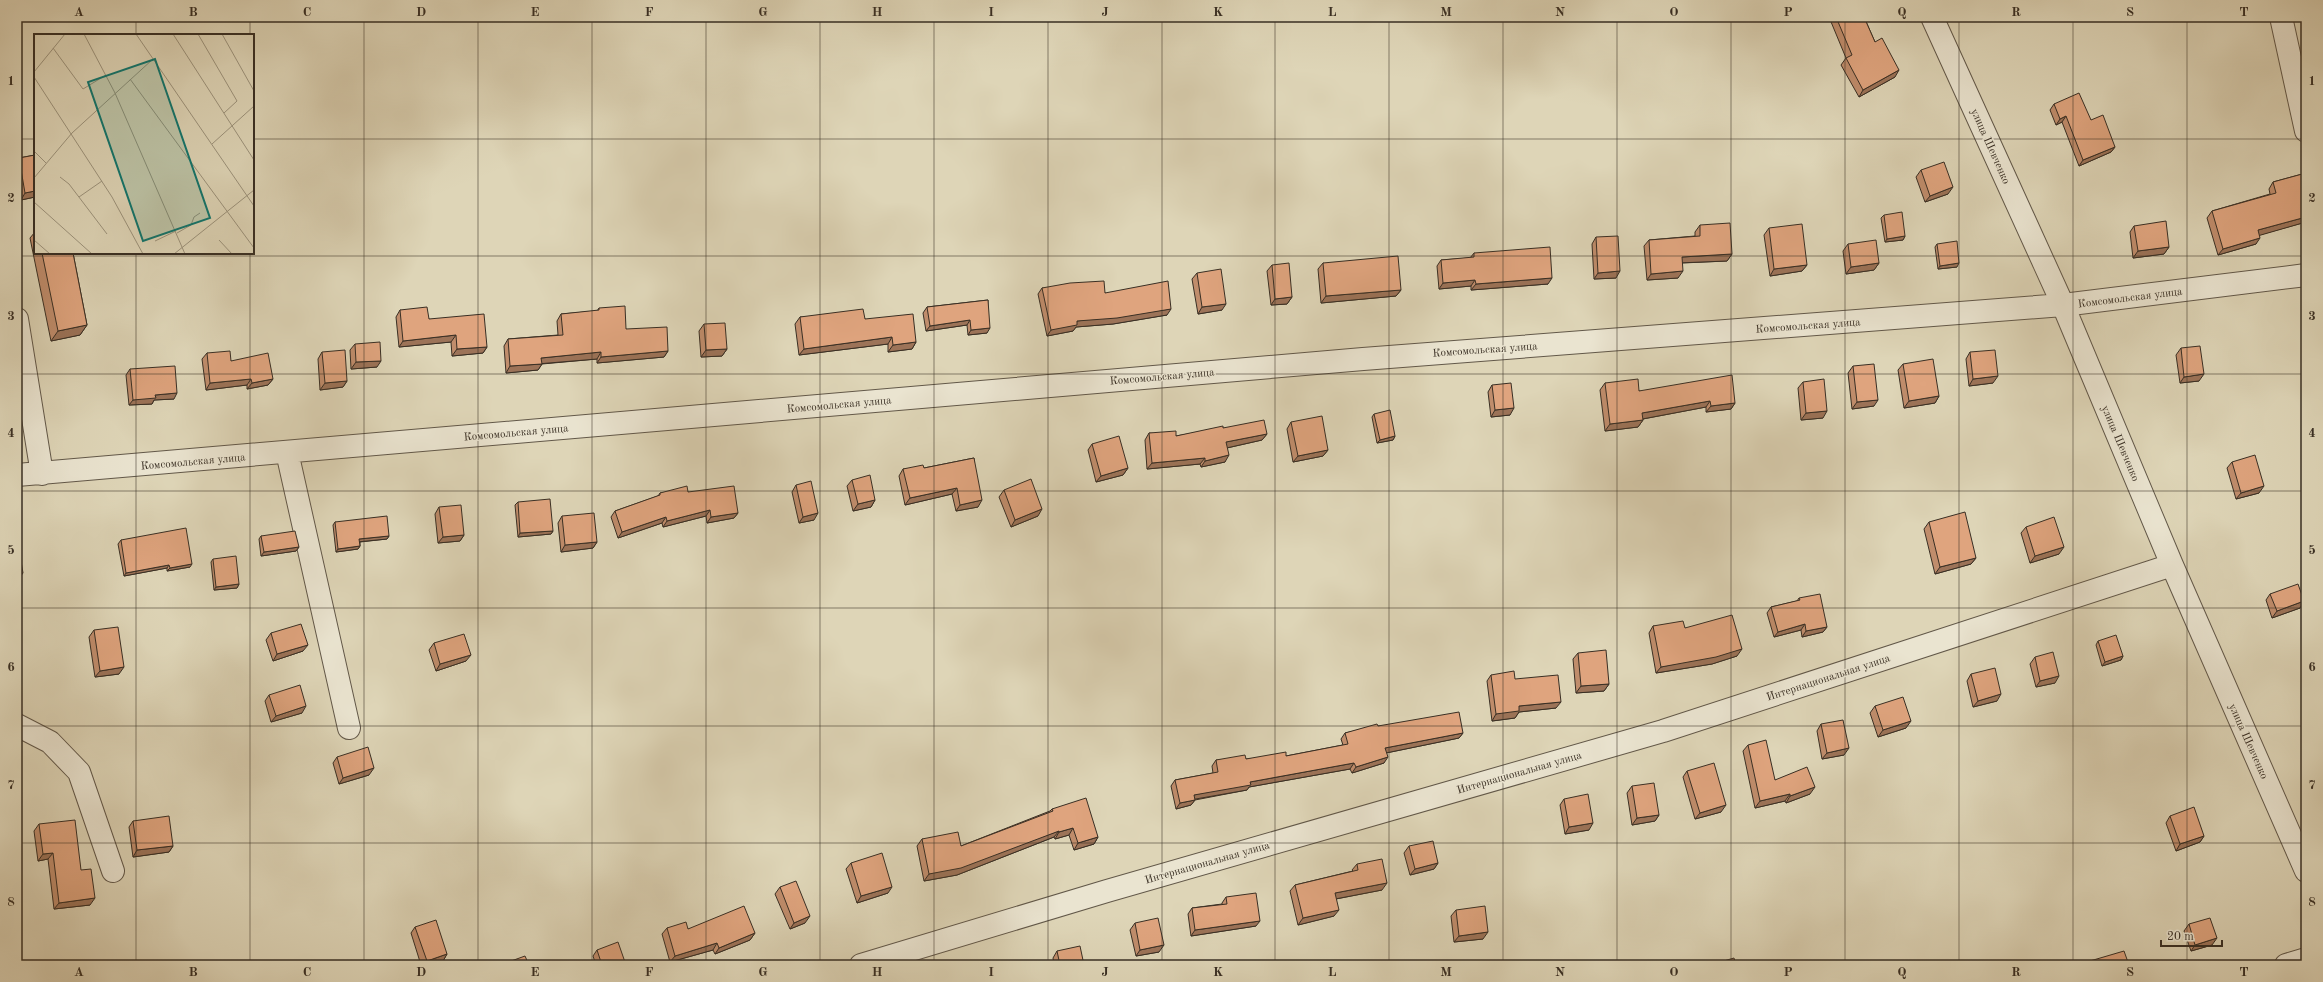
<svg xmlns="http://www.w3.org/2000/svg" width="2323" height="982" font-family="'Old Standard TT',serif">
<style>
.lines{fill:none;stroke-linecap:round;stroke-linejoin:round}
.minor-casing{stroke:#625849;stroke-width:24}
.minor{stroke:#eae4d0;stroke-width:22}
.wall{fill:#c08d6c;stroke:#392f24}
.shaded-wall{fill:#9c7358;stroke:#392f24}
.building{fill:#dfa47e;stroke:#392f24}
.grid{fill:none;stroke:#392f24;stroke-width:1;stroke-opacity:0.55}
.labels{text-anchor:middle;stroke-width:3;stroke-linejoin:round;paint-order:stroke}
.street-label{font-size:11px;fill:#392f24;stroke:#eae4d0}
.inset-road{fill:none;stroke:#9c937c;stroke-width:1}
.view{fill:#0f766e;fill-opacity:0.15;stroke:#0f766e;stroke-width:2}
.inset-edge{fill:none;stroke:#392f24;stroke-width:2}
.neatline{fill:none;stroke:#392f24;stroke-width:1.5}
.grid-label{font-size:13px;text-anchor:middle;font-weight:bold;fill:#392f24}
</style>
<rect width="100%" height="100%" fill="#ded5b7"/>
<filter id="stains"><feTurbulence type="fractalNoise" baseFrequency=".005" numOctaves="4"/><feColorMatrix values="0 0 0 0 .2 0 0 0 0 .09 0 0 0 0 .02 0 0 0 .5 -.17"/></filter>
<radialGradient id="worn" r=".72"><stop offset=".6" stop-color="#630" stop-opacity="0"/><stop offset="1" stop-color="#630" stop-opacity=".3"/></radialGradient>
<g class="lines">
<g class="minor-casing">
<path id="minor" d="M1932 17 2063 305 2172 565 2306 871
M2281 17 2306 131
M17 319 42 474
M287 452 349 728
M17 475 1363 359 2063 305 2306 275
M17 725 50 742 79 772 113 871
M861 965 1107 891 1663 731 2172 565
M2286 965 2306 959"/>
</g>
<use href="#minor" class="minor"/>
</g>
<path class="wall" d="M1829 17H1864L1875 42 1895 77 1859 97 1841 65 1846 58Z
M2054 104 2091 120 2115 147 2111 152 2079 166 2062 122 2056 125 2050 110Z
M35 155V197L21 200 17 180V161L19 158Z
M1921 170 1948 194 1925 202 1916 177Z
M2306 173V222L2259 235 2256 244 2218 255 2207 218 2212 211 2270 194 2269 189 2273 182Z
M1884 215 1905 236 1903 240 1885 242 1881 218Z
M1700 225 1732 254 1727 261 1682 263 1678 278 1647 280 1644 246 1649 240 1695 236V232Z
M2134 226 2169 247 2164 254 2133 258 2130 232Z
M1769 228 1807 265 1802 271 1770 276 1764 235Z
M35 232V253H73L87 325 80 335 51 341 30 238Z
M1596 237 1616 278 1594 279 1592 244Z
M1848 244 1879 263 1874 270 1846 274 1843 251Z
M1937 244 1957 267 1938 269 1935 247Z
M1474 253 1548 284 1471 290V286L1439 289 1437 266 1441 260 1470 258Z
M1323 263 1401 290 1396 296 1321 303 1318 269Z
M1272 265 1292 297 1287 304 1271 305 1267 271Z
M1197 273 1222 310 1198 314 1192 279Z
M1042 288 1105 293 1167 315 1113 324 1076 327 1073 331 1047 336 1038 294Z
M988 300 987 333 968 335 967 325 926 331 923 313 927 307Z
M599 308 626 329 668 351 664 357 597 363V359L542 364 538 370 506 373 504 346 508 339 558 335 557 321 561 314 597 311Z
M400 310 429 319 487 347 483 353 452 356 451 342 399 347 396 317Z
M800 317 865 319 916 342 912 349 888 352V344L799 355 795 324Z
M704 324 727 349 722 356 701 357 699 331Z
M355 344 377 367 351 369 350 350Z
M2181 348 2199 381 2180 383 2176 355Z
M322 352 347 381 343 387 320 390 318 359Z
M1970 352 1993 383 1969 386 1966 359Z
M207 353 231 361 273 379 268 385 247 389V385L206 390 202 359Z
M1903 364 1939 396 1935 403 1904 408 1898 370Z
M1853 366 1874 406 1852 409 1848 373Z
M130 369 174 399 154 400 152 404 129 405 126 375Z
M1803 382 1823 418 1801 420 1798 388Z
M1605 383 1639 391 1735 403 1731 409 1706 412V407L1643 419V420L1638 427 1605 431 1600 390Z
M1492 385 1510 415 1491 417 1488 392Z
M1374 414 1395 436 1393 440 1377 443 1372 417Z
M1291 422 1328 450 1323 456 1293 462 1287 429Z
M1223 428 1267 434 1262 440 1227 448 1225 462 1201 467 1200 464 1147 469 1145 440 1149 433 1176 436Z
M1092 444 1128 468 1123 475 1096 482 1088 450Z
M974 458 978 507 956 511 952 494 905 505 899 476 903 469 924 468Z
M2232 462 2259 493 2236 499 2227 468Z
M852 480 875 500 871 507 853 511 847 486Z
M796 485 814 520 799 523 792 492Z
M1004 490 1038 516 1011 527 999 497Z
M688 492 738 513 734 518 707 523 706 516 663 527 662 523 618 538 611 517 615 511 658 496 660 493Z
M518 502 553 531 551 534 518 537 515 505Z
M439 507 464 535 460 541 438 543 435 514Z
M562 516 597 542 593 548 561 552 558 523Z
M335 522 389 536 387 539 360 542V546L358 549 336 552 333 525Z
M1929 522 1976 558 1971 564 1935 574 1924 529Z
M2026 527 2059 554 2030 563 2021 533Z
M261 536 299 547 296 551 261 556 259 539Z
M121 540 190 567 167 571V568L124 576 118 544Z
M213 559 239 584 237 588 214 590 211 562Z
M2270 594 2300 608 2272 618 2266 600Z
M1799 598 1827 627 1823 632 1802 637 1801 630 1774 637 1767 613 1771 607 1797 601Z
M1653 626 1685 628 1737 656 1712 664 1656 673 1649 633Z
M94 630 119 674 95 677 89 637Z
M271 633 303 651 273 661 266 640Z
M2098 641 2123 656 2121 660 2102 666 2096 645Z
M434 643 466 661 436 671 429 650Z
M1578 653 1609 684 1604 691 1576 693 1573 659Z
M2035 657 2055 683 2036 687 2030 664Z
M1971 674 1997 701 1973 707 1967 681Z
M1491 675 1556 708 1519 712 1515 718 1492 721 1487 681Z
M269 695 302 713 271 722 265 701Z
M1875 706 1906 728 1878 737 1870 713Z
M1821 724 1844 755 1822 759 1817 731Z
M1378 726 1463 733 1459 738 1386 753 1384 763 1352 773 1350 769 1249 787 1247 790 1195 800 1191 805 1176 809 1171 786 1175 780 1213 773 1212 766 1216 760 1246 759 1286 756 1343 745 1341 739 1345 733Z
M1748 745 1775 780 1810 794 1786 803 1785 801 1755 808 1743 751Z
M337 757 369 775 339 784 333 763Z
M1687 771 1721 812 1695 819 1683 777Z
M1632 786 1659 815 1655 821 1632 825 1627 793Z
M1564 799 1589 830 1565 834 1560 805Z
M1052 809 1098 837 1094 844 1074 850 1069 835 1055 839 1054 837 957 875 924 881 917 846 922 839 961 846 1050 811Z
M2170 816 2204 836 2200 842 2176 851 2166 823Z
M133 821 173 846 169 852 133 857 129 827Z
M39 824 90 905 54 909 48 859 38 861 34 831Z
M1409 846 1438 863 1434 869 1410 875 1404 853Z
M851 863 888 893 857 903 846 869Z
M1357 864 1382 890 1336 899 1334 916 1298 925 1290 891 1295 885 1353 871 1352 870Z
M780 887 805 923 790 929 775 894Z
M1226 897 1256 926 1191 936 1188 914 1192 908 1222 904V903Z
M1456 910 1483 939 1454 942 1451 916Z
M1135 923 1159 952 1136 956 1130 930Z
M2189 924 2212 945 2191 951 2184 931Z
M415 927 447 954 443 961 430 965H421L411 933Z
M667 928 688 929 755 933 750 940 715 954 713 950 670 962 662 934Z
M597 950 626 965H596L593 956Z
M1057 951 1084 965H1054L1053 958Z
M2090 961 2129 965H2087Z"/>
<path class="shaded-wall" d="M1899 70 1895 77 1859 97 1863 90Z
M2066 116 2062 122 2056 125 2060 119Z
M2115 147 2111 152 2079 166 2083 160Z
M1953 187 1948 194 1925 202 1930 196Z
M35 191V197L21 200 25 193Z
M2306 217V222L2254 237 2258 230Z
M1905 236 1903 240 1885 242 1887 239Z
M2260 238 2256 244 2218 255 2223 249Z
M2169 247 2164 254 2133 258 2138 251Z
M1732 254 1727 261 1677 263 1682 257Z
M1879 263 1874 270 1846 274 1851 267Z
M1959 263 1957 267 1938 269 1940 266Z
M1807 265 1802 271 1770 276 1774 269Z
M1620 271 1616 278 1594 279 1598 273Z
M1683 271 1678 278 1647 280 1651 274Z
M1552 278 1548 284 1471 290 1476 284Z
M1475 280 1471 286 1439 289 1443 283Z
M1401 290 1396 296 1321 303 1326 296Z
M1292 297 1287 304 1271 305 1275 299Z
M1226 304 1222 310 1198 314 1202 307Z
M1171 309 1167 315 1113 324 1076 327 1073 331 1047 336 1051 330 1077 321Z
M970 320 967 325 926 331 930 326Z
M87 325 80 335 51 341 58 331Z
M990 328 987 333 968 335 971 330Z
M456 335 451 342 399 347 403 341Z
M892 337 888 344 799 355 804 349Z
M916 342 912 349 888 352 893 345Z
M487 347 483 353 452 356 457 349Z
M727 349 722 356 701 357 706 350Z
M668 351 664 357 597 363 601 357Z
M601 352 597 359 537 364 541 358Z
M381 361 377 367 351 369 356 362Z
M542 364 538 370 506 373 510 366Z
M2204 374 2199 381 2180 383 2184 377Z
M1998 376 1993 383 1969 386 1973 379Z
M251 379 247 385 206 390 210 383Z
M273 379 268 385 247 389 252 383Z
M347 381 343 387 320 390 325 383Z
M177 393 174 399 154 400 152 404 129 405 133 400 155 395Z
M1939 396 1935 403 1904 408 1909 401Z
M1878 400 1874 406 1852 409 1857 402Z
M1710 401 1706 407 1637 420 1642 413Z
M1735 403 1731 409 1706 412 1711 406Z
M1514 408 1510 415 1491 417 1495 410Z
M1827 411 1823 418 1801 420 1806 413Z
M1643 420 1638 427 1605 431 1610 424Z
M1267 434 1262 440 1222 449 1226 442Z
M1395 436 1393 440 1377 443 1380 440Z
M1328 450 1323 456 1293 462 1298 456Z
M1229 455 1225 462 1201 467 1205 461Z
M1205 458 1200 464 1147 469 1152 463Z
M1128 468 1123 475 1096 482 1101 476Z
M2264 486 2259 493 2236 499 2241 493Z
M957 488 952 494 905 505 910 498Z
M875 500 871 507 853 511 858 504Z
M982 500 978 507 956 511 960 505Z
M1042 509 1038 516 1011 527 1015 520Z
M710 510 706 516 663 527 667 521Z
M738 513 734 518 707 523 711 517Z
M818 513 814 520 799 523 803 517Z
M666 517 662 523 618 538 622 532Z
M553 531 551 534 518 537 520 533Z
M464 535 460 541 438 543 443 537Z
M389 536 387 539 357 542 359 539Z
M597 542 593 548 561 552 565 545Z
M360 546 358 549 336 552 338 549Z
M299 547 296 551 261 556 264 552Z
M2064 547 2059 554 2030 563 2035 556Z
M1976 558 1971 564 1935 574 1940 567Z
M192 564 190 567 167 571 170 568Z
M169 565 167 568 124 576 126 573Z
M23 573 20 577H17V574Z
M239 584 237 588 214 590 216 587Z
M2304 601 2300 608 2272 618 2277 611Z
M1805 624 1801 630 1774 637 1778 632Z
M1827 627 1823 632 1802 637 1806 631Z
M308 645 303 651 273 661 277 654Z
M1742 649 1737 656 1712 664 1656 673 1661 667Z
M471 655 466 661 436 671 440 664Z
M2123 656 2121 660 2102 666 2105 662Z
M124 667 119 674 95 677 100 671Z
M2059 676 2055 683 2036 687 2040 681Z
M1609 684 1604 691 1576 693 1581 686Z
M2001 694 1997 701 1973 707 1978 701Z
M1561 702 1556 708 1519 712 1515 718 1492 721 1496 714 1519 706Z
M306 706 302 713 271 722 276 716Z
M1911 721 1906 728 1878 737 1883 730Z
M1463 733 1459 738 1381 754 1385 748Z
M1849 748 1844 755 1822 759 1827 753Z
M1388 757 1384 763 1352 773 1356 767Z
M1354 763 1350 769 1249 787 1247 790 1190 800 1194 795 1250 782Z
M374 768 369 775 339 784 343 778Z
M1815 787 1810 794 1786 803 1790 796Z
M1790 794 1785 801 1755 808 1760 801Z
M1195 800 1191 805 1176 809 1180 803Z
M1726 805 1721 812 1695 819 1700 813Z
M1659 815 1655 821 1632 825 1637 818Z
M1593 823 1589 830 1565 834 1569 827Z
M1073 828 1069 835 1055 839 1059 832Z
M1059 831 1054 837 957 875 924 881 929 874Z
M2204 836 2200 842 2176 851 2180 844Z
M1098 837 1094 844 1074 850 1078 843Z
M173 846 169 852 133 857 137 850Z
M53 853 48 859 38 861 43 854Z
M1438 863 1434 869 1410 875 1415 869Z
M1387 883 1382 890 1330 900 1335 893Z
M892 887 888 893 857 903 861 896Z
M95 898 90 905 54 909 59 903Z
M1339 910 1334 916 1298 925 1303 918Z
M810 916 805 923 790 929 794 923Z
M1260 921 1256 926 1191 936 1195 930Z
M1488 932 1483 939 1454 942 1459 936Z
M755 933 750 940 715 954 719 948Z
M2217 938 2212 945 2191 951 2195 945Z
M717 943 713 950 670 962 675 956Z
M1164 945 1159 952 1136 956 1140 950Z
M447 954 443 961 430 965H424L427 961Z"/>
<path class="building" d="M1836 17H1864L1875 42 1882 38 1899 70 1863 90 1846 58 1852 55Z
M2079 93 2091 120 2103 115 2115 147 2083 160 2066 116 2060 119 2054 104Z
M35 155V191L25 193 19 158Z
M1944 162 1953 187 1930 196 1921 170Z
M2306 173V217L2258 230 2260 238 2223 249 2212 211 2276 193 2273 182Z
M1902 212 1905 236 1887 239 1884 215Z
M2166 221 2169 247 2138 251 2134 226Z
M1730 223 1732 254 1682 257 1683 271 1651 274 1649 240 1700 236V225Z
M1802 224 1807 265 1774 269 1769 228Z
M1618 236 1620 271 1598 273 1596 237Z
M1876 240 1879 263 1851 267 1848 244Z
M1957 241 1959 263 1940 266 1937 244Z
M1550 247 1552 278 1476 284 1475 280 1443 283 1441 260 1474 257V253Z
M42 253H73L87 325 58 331Z
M1398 256 1401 290 1326 296 1323 263Z
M1289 263 1292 297 1275 299 1272 265Z
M1221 269 1226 304 1202 307 1197 273Z
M1104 281 1105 293 1168 281 1171 309 1117 318 1077 321V325L1051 330 1042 288 1070 283Z
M988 300 990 328 971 330 970 320 930 326 927 307Z
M625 306 626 329 667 327 668 351 601 357V352L541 358 542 364 510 366 508 339 563 335 561 314 599 310V308Z
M427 307 429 319 484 314 487 347 457 349 456 335 403 341 400 310Z
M863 309 865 319 913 314 916 342 893 345 892 337 804 349 800 317Z
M725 323 727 349 706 350 704 324Z
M380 342 381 361 356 362 355 344Z
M2200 346 2204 374 2184 377 2181 348Z
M345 350 347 381 325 383 322 352Z
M1995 350 1998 376 1973 379 1970 352Z
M230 351 231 361 268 353 273 379 252 383 251 379 210 383 207 353Z
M1933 359 1939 396 1909 401 1903 364Z
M1874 364 1878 400 1857 402 1853 366Z
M175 366 177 393 155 395 156 398 133 400 130 369Z
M1732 375 1735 403 1711 406 1710 401 1642 413 1643 420 1610 424 1605 383 1638 379 1639 391Z
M1824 379 1827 411 1806 413 1803 382Z
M1511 383 1514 408 1495 410 1492 385Z
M1390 410 1395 436 1380 440 1374 414Z
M1322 416 1328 450 1298 456 1291 422Z
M1264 420 1267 434 1226 442 1229 455 1205 461V458L1152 463 1149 433 1176 431V436L1223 426V428Z
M1119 436 1128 468 1101 476 1092 444Z
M2255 455 2264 486 2241 493 2232 462Z
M974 458 982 500 960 505 957 488 910 498 903 469 923 465 924 468Z
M870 475 875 500 858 504 852 480Z
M1031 479 1042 509 1015 520 1004 490Z
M811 481 818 513 803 517 796 485Z
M687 486 688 492 734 486 738 513 711 517 710 510 667 521 666 517 622 532 615 511 660 495V493Z
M550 499 553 531 520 533 518 502Z
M461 505 464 535 443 537 439 507Z
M1965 512 1976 558 1940 567 1929 522Z
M594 513 597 542 565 545 562 516Z
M387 516 389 536 359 539 360 546 338 549 335 522Z
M2054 517 2064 547 2035 556 2026 527Z
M186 528 192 564 170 568 169 565 126 573 121 540Z
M295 531 299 547 264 552 261 536Z
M17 537 23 573 17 574Z
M236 556 239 584 216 587 213 559Z
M2298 584 2304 601 2277 611 2270 594Z
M1820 594 1827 627 1806 631 1805 624 1778 632 1771 607 1800 600 1799 598Z
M1732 615 1742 649 1716 657 1661 667 1653 626 1683 621 1685 628Z
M301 624 308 645 277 654 271 633Z
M118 627 124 667 100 671 94 630Z
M464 634 471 655 440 664 434 643Z
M2116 635 2123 656 2105 662 2098 641Z
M1606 650 1609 684 1581 686 1578 653Z
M2053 652 2059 676 2040 681 2035 657Z
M1995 668 2001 694 1978 701 1971 674Z
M1514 671 1515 679 1558 675 1561 702 1519 706V711L1496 714 1491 675Z
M300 685 306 706 276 716 269 695Z
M1903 697 1911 721 1883 730 1875 706Z
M1459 712 1463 733 1385 748 1388 757 1356 767 1354 763 1250 782 1251 785 1194 795 1195 800 1180 803 1175 780 1218 772 1216 760 1245 755 1246 759 1286 752V756L1348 744 1345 733 1377 724 1378 726Z
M1843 720 1849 748 1827 753 1821 724Z
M1766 740 1775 780 1807 767 1815 787 1790 796V794L1760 801 1748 745Z
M368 747 374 768 343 778 337 757Z
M1714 763 1726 805 1700 813 1687 771Z
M1654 783 1659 815 1637 818 1632 786Z
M1588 794 1593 823 1569 827 1564 799Z
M1086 798 1098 837 1078 843 1073 828 1059 832V831L961 868 929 874 922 839 958 832 961 846 1053 811 1052 809Z
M2194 807 2204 836 2180 844 2170 816Z
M169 816 173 846 137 850 133 821Z
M75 820 81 870 91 869 95 898 59 903 53 853 43 854 39 824Z
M1433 841 1438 863 1415 869 1409 846Z
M882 853 892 887 861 896 851 863Z
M1382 859 1387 883 1335 893 1339 910 1303 918 1295 885 1358 870 1357 864Z
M796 881 810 916 794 923 780 887Z
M1256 893 1260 921 1195 930 1192 908 1227 904 1226 897Z
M744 906 755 933 719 948 717 943 675 956 667 928 686 922 688 929Z
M1485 906 1488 932 1459 936 1456 910Z
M1158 918 1164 945 1140 950 1135 923Z
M2210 918 2217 938 2195 945 2189 924Z
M436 920 447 954 427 961 415 927Z
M618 942 626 965H602L597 950Z
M1080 946 1084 965H1060L1057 951Z
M2124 951 2129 965H2091L2090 961Z
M525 956 529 965H504L503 964Z
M1734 958 1736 965H1718L1717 963Z"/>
<path class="grid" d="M136 17V35M250 17V35M364 17V965M478 17V965M592 17V965M706 17V965M820 17V965M934 17V965M1048 17V965M1162 17V965M1275 17V965M1389 17V965M1503 17V965M1617 17V965M1731 17V965M1845 17V965M1959 17V965M2073 17V965M2187 17V965M17 139H35M253 139H2306M136 253V965M250 253V965M17 256H2306M17 374H2306M17 491H2306M17 608H2306M17 726H2306M17 843H2306"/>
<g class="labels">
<g class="street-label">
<text transform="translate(1991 146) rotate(66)" y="4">улица Шевченко</text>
<text transform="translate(2130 297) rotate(-7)" y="4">Комсомольская улица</text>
<text transform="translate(1808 325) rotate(-4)" y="4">Комсомольская улица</text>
<text transform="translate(1485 349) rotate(-4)" y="4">Комсомольская улица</text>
<text transform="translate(1162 376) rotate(-5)" y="4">Комсомольская улица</text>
<text transform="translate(839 404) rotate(-5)" y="4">Комсомольская улица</text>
<text transform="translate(516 432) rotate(-5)" y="4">Комсомольская улица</text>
<text transform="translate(2121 443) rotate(67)" y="4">улица Шевченко</text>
<text transform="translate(193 461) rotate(-5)" y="4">Комсомольская улица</text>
<text transform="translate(1828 677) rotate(-18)" y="4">Интернациональная улица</text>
<text transform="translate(2249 741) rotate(66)" y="4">улица Шевченко</text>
<text transform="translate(1519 772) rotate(-16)" y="4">Интернациональная улица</text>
<text transform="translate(1207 862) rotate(-16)" y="4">Интернациональная улица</text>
</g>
</g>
<g transform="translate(34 34)">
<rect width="220" height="220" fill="#ded5b7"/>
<path class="inset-road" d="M50 0 81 59 151 220M102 0 220 172M139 0 220 126M164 0 203 67 190 79M188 0 220 57M19 14 49 55 72 41M0 38 31 0M0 43 78 163 109 220M96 45 220 214M178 110 220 72M0 117 12 129M26 143 35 150 73 200M0 144 38 99 119 25M45 163 68 147M0 168 58 220M143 199 157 191 160 183 166 179M0 206 16 220M185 206 198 220M121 207 142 197M140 220 220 156"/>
<path class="view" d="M121 25 176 184 109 207 54 48Z"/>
<rect width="220" height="220" class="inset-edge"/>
</g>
<rect width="2323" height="982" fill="none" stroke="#ded5b7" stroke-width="44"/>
<path d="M2161 940v6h61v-6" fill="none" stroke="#392f24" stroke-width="2"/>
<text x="2167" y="940" font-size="12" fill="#392f24" stroke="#eae4d0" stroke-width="3" paint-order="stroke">20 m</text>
<rect x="22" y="22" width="2279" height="938" class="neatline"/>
<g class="grid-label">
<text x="79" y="16">A</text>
<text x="193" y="16">B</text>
<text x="307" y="16">C</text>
<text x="421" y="16">D</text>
<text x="535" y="16">E</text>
<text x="649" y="16">F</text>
<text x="763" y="16">G</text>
<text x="877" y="16">H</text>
<text x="991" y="16">I</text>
<text x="1105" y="16">J</text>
<text x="1218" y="16">K</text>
<text x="1332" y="16">L</text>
<text x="1446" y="16">M</text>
<text x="1560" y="16">N</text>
<text x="1674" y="16">O</text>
<text x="1788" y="16">P</text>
<text x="1902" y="16">Q</text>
<text x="2016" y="16">R</text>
<text x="2130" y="16">S</text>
<text x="2244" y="16">T</text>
<text x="11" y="85">1</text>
<text x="2312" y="85">1</text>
<text x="11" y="202">2</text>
<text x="2312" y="202">2</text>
<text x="11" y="320">3</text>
<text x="2312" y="320">3</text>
<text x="11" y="437">4</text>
<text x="2312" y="437">4</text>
<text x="11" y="554">5</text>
<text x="2312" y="554">5</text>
<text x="11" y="671">6</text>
<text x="2312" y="671">6</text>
<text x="11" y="789">7</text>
<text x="2312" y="789">7</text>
<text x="11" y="906">8</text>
<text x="2312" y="906">8</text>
<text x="79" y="976">A</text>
<text x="193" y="976">B</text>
<text x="307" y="976">C</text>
<text x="421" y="976">D</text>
<text x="535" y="976">E</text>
<text x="649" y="976">F</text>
<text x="763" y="976">G</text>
<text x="877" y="976">H</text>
<text x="991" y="976">I</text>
<text x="1105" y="976">J</text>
<text x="1218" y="976">K</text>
<text x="1332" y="976">L</text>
<text x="1446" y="976">M</text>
<text x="1560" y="976">N</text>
<text x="1674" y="976">O</text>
<text x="1788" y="976">P</text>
<text x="1902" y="976">Q</text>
<text x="2016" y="976">R</text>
<text x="2130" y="976">S</text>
<text x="2244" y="976">T</text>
</g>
<rect width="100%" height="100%" filter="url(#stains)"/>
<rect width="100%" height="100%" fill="url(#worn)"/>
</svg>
